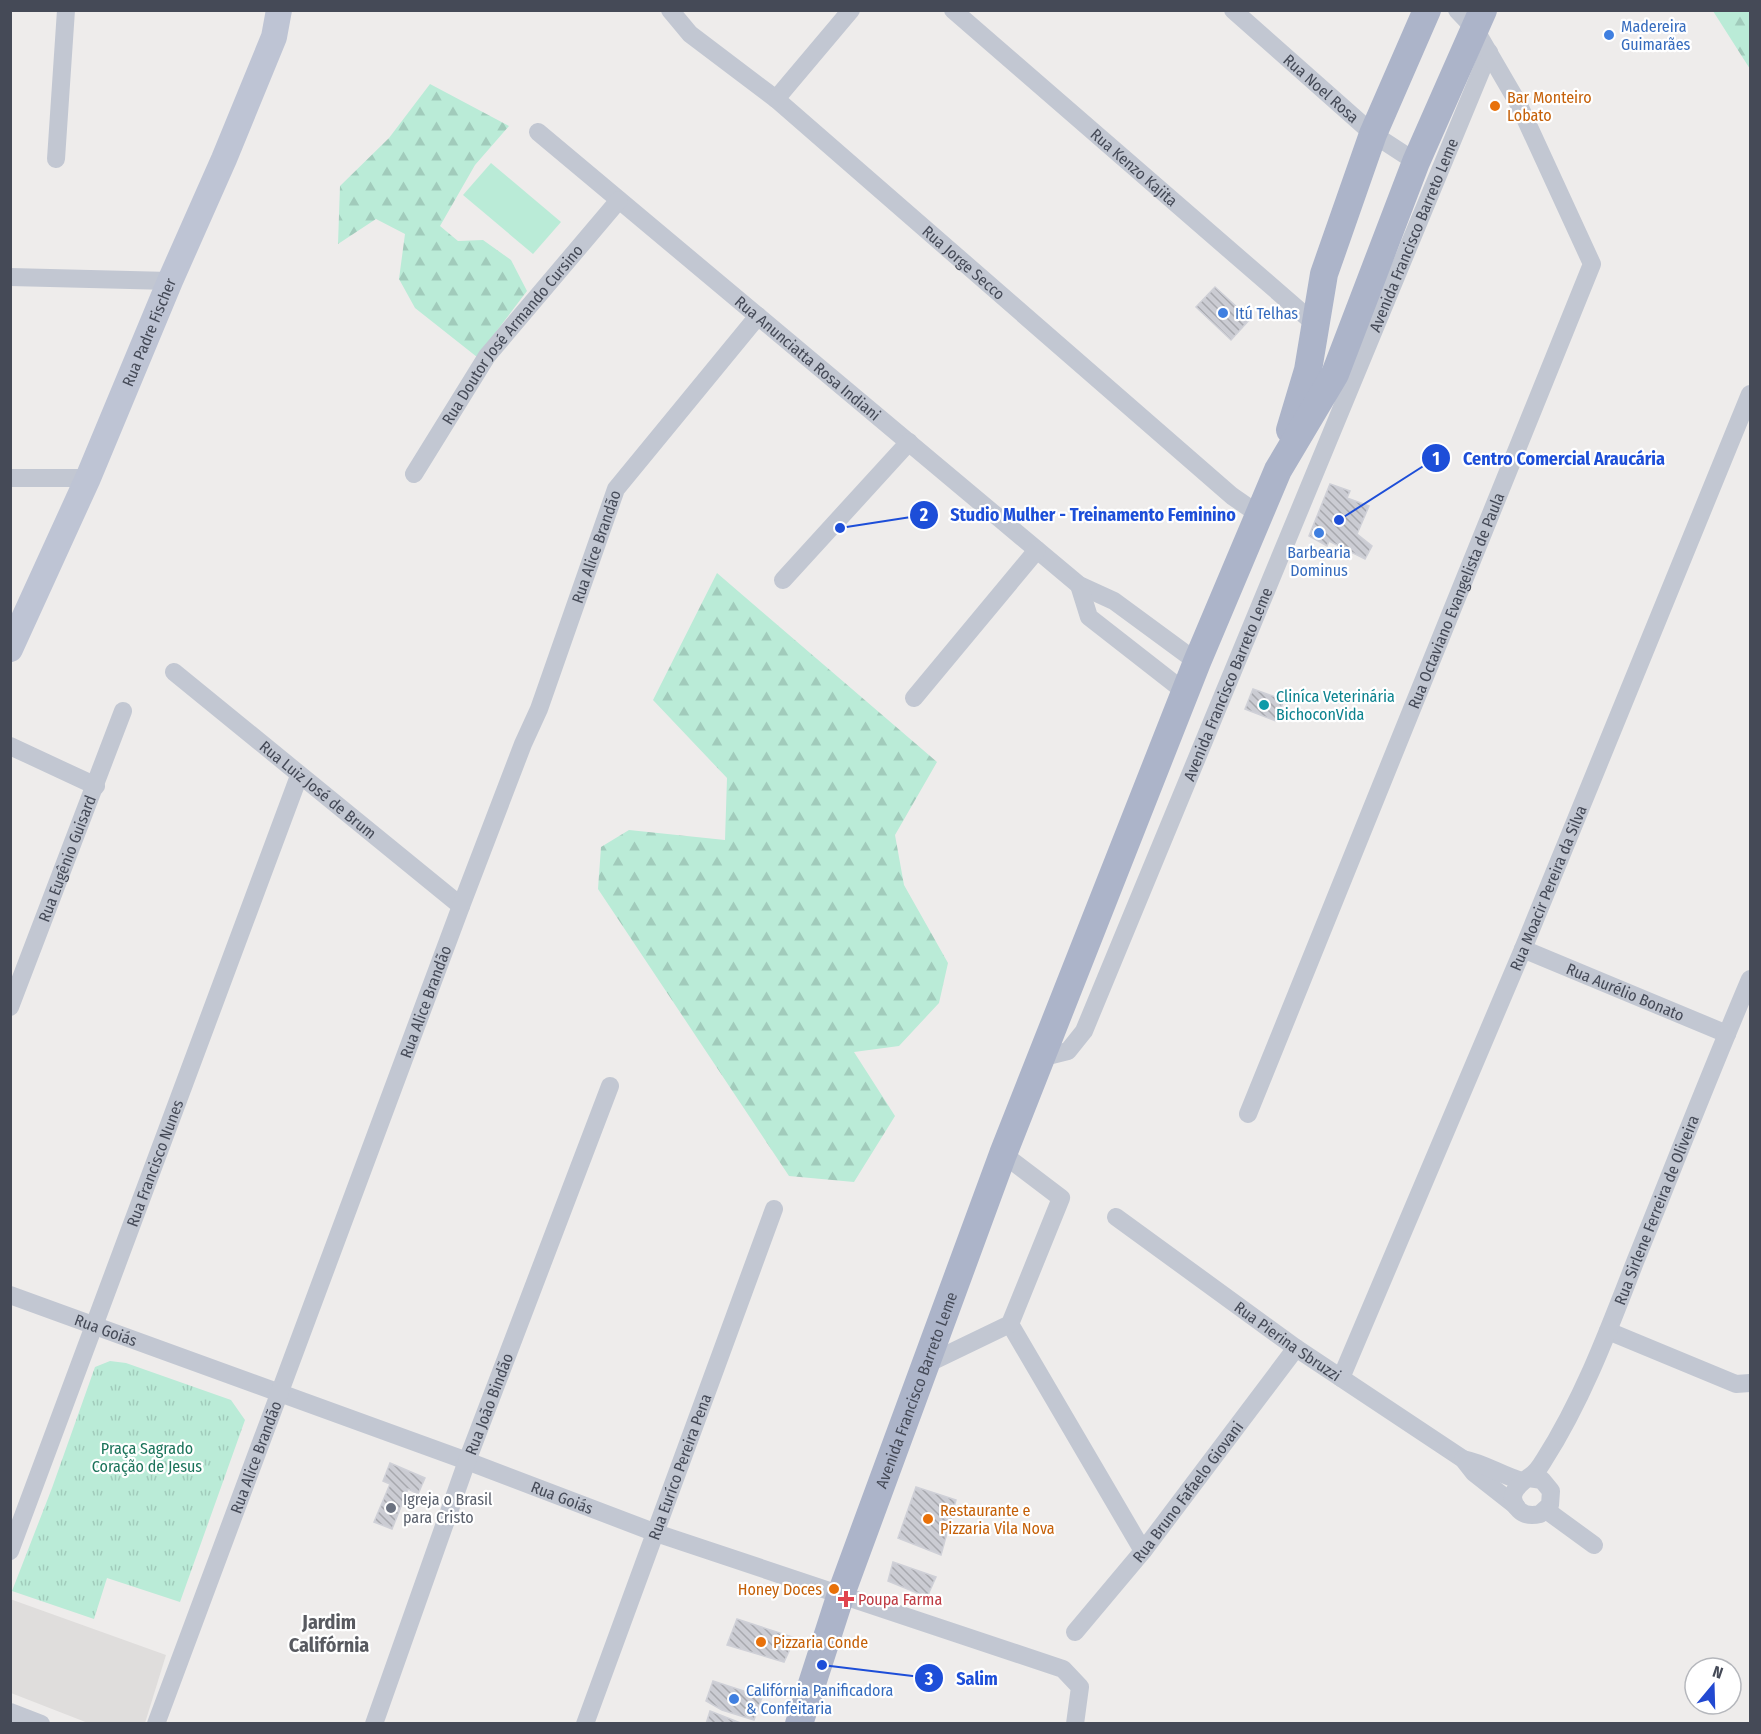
<svg xmlns="http://www.w3.org/2000/svg" width="1761" height="1734" font-family="'Fira Sans Condensed',sans-serif">
<style>
.education{fill:#dfdddc}
.grass{fill:#baebd7}
.forest{fill:url(#forest-firs)}
.park{fill:url(#park-tufts)}
.building{fill:url(#building-back-hatch);stroke:#cfd0d7;stroke-width:1.5}
.lines{fill:none;stroke-linecap:round;stroke-linejoin:round}
.street{stroke:#c2c7d2;stroke-width:18}
.secondary{stroke:#bec4d4;stroke-width:26}
.primary{stroke:#acb4c9;stroke-width:28}
.shop-dot{fill:#3f7fe0;stroke:#fff;stroke-width:2}
.food-dot{fill:#e8710a;stroke:#fff;stroke-width:2}
.culture-dot{fill:#0f9aa8;stroke:#fff;stroke-width:2}
.worship-dot{fill:#6b7280;stroke:#fff;stroke-width:2}
.health-dot{fill:#e0444e;stroke:#fff;stroke-width:2}
.labels{text-anchor:middle;stroke-width:4.5;stroke-linejoin:round;paint-order:stroke}
.shop-label{font-size:16px;fill:#366cbe;stroke:#fff;text-anchor:start}
.street-label{font-size:16px;fill:#454a57;stroke:#fff}
.food-label{font-size:16px;fill:#c56008;stroke:#fff;text-anchor:start}
.culture-label{font-size:16px;fill:#0d838f;stroke:#fff;text-anchor:start}
.park-label{font-size:16px;fill:#1b735a;stroke:#fff}
.worship-label{font-size:16px;fill:#5b616d;stroke:#fff;text-anchor:start}
.health-label{font-size:16px;fill:#be3a42;stroke:#fff;text-anchor:start}
.quarter-label{font-size:20px;font-weight:bold;fill:#585a60;stroke:#fff}
.leader{fill:none;stroke:#1d4ed8;stroke-width:2}
.callout-dot{fill:#1d4ed8;stroke:#fff;stroke-width:2}
.mark-label{font-size:18px;text-anchor:middle;font-weight:bold;fill:#fff}
.callout-label{font-size:18px;text-anchor:middle;font-weight:bold;fill:#1d4ed8;stroke:#fff;stroke-width:4.5;stroke-linejoin:round;paint-order:stroke}
</style>
<defs>
<pattern id="forest-firs" width="22" height="20" patternUnits="userSpaceOnUse" patternTransform="scale(1.5)"><rect width="22" height="20" fill="#baebd7"/><path d="M5 1l3.5 6h-7zM16 11l3.5 6h-7z" fill="#a1cbbb"/></pattern>
<pattern id="park-tufts" width="24" height="20" patternUnits="userSpaceOnUse" patternTransform="scale(1.5)"><rect width="24" height="20" fill="#baebd7"/><path d="M3 7l-1-3M5 7V3M7 7l1-3M15 17l-1-3M17 17v-4M19 17l1-3" fill="none" stroke="#a1cbbb"/></pattern>
<pattern id="building-back-hatch" width="6" height="6" patternUnits="userSpaceOnUse" patternTransform="scale(1.5)"><rect width="6" height="6" fill="#cbccd3"/><path d="M-1 5l2 2M0 0l6 6M5-1l2 2" fill="none" stroke="#a7a8ae"/></pattern>
</defs>
<rect width="100%" height="100%" fill="#eeeceb"/>
<path class="education" d="M10 1599 166 1655 145 1723H88L11 1693Z"/>
<path class="grass" d="M491 163 561 222 533 254 463 195Z"/>
<path class="forest" d="M1713 11H1750V69Z
M430 84 509 126 475 165 440 226 458 241 483 240 511 260 527 291 477 357 415 308 399 279 405 234 376 219 338 244 340 186 389 138Z
M717 573 937 762 895 835 904 885 948 963 939 1003 899 1046 854 1052 895 1116 854 1182 789 1176 598 889 601 847 629 830 725 840 727 778 653 700Z"/>
<path class="park" d="M110 1361 126 1363 231 1400 245 1420 180 1602 107 1578 94 1619 12 1591 52 1488 95 1367Z"/>
<path class="building" d="M1215 287 1250 319 1231 340 1196 307Z
M1330 484 1350 491 1347 498 1369 506 1357 534 1372 546 1365 559 1329 541 1327 546 1309 536Z
M1253 689 1284 700 1276 721 1245 709Z
M390 1463 425 1478 418 1494 408 1489 392 1529 374 1522 390 1484 383 1481Z
M916 1487 956 1500 941 1555 898 1538Z
M893 1562 936 1577 927 1597 888 1581Z
M737 1619 795 1638 784 1662 727 1645Z
M713 1681 762 1697 754 1720 722 1710 706 1701Z
M710 1711 743 1724H706Z"/>
<g class="lines">
<g class="street">
<path id="s1" d="M670 10 690 34 776 99 1232 496 1258 514"/>
<path id="s2" d="M953 10 1315 324"/>
<path id="s3" d="M1233 10 1373 134 1416 162"/>
<path d="M776 99 851 10"/>
<path id="s4" d="M538 132 1079 585 1114 601 1197 662"/>
<path d="M56 159 66 10"/>
<path d="M10 277 170 281"/>
<path id="s5" d="M414 474 487 356 619 200"/>
<path d="M10 478H88"/>
<path d="M783 580 909 442"/>
<path d="M1079 585 1089 617 1185 692"/>
<path id="s6" d="M174 672 461 906"/>
<path d="M914 698 1037 550"/>
<path d="M10 746 96 786"/>
<path id="s7" d="M1523 949 1727 1034"/>
<path id="s8" d="M10 1007 123 711"/>
<path id="s9" d="M1040 1058 1068 1051 1084 1031 1489 52"/>
<path id="s10" d="M1248 1114 1592 264 1518 103 1475 29 1457 10"/>
<path id="s11" d="M1116 1217 1296 1348 1463 1459 1474 1473 1516 1506"/>
<path id="s12" d="M10 1295 467 1461 656 1533 1063 1669 1080 1687 1075 1724"/>
<path d="M1010 1324 1143 1551"/>
<path d="M1608 1331 1736 1384 1750 1383"/>
<path d="M927 1364 1010 1324 1061 1198 1003 1154"/>
<path id="s13" d="M1341 1378 1523 949 1750 394"/>
<path d="M1463 1459C1484 1463 1501 1475 1522 1481"/>
<path id="s14" d="M1529 1478 1542 1480 1551 1491 1550 1505 1540 1514C1532 1516 1525 1516 1519 1510 1505 1496 1518 1485 1529 1477 1536 1473 1540 1467 1544 1460 1583 1399 1609 1329 1635 1262 1673 1168 1710 1073 1750 979"/>
<path d="M1546 1510 1594 1545"/>
<path id="s15" d="M10 1551 299 776"/>
<path id="s16" d="M1075 1632 1143 1551 1296 1348"/>
<path d="M10 1712 41 1724"/>
<path id="s17" d="M156 1724 461 906 523 744 539 709 616 489 758 316"/>
<path id="s18" d="M374 1724 467 1461 610 1086"/>
<path id="s19" d="M585 1724 774 1209"/>
</g>
<path class="secondary" id="s20" d="M10 649 88 478 170 281 224 159 274 37 279 10"/>
<g class="primary">
<path d="M1290 430 1308 370 1324 274 1373 134 1427 10"/>
<path id="s21" d="M799 1724 841 1594 1003 1154 1197 662 1278 470 1335 374 1416 162 1483 10"/>
</g>
</g>
<g class="shop-dot">
<circle cx="1609" cy="35" r="6"/>
<circle cx="1223" cy="313" r="6"/>
<circle cx="1319" cy="533" r="6"/>
<circle cx="734" cy="1699" r="6"/>
</g>
<g class="food-dot">
<circle cx="1495" cy="106" r="6"/>
<circle cx="928" cy="1519" r="6"/>
<circle cx="834" cy="1589" r="6"/>
<circle cx="761" cy="1642" r="6"/>
</g>
<circle class="culture-dot" cx="1264" cy="705" r="6"/>
<circle class="worship-dot" cx="391" cy="1508" r="6"/>
<path class="health-dot" d="M843 1590h6v6h6v6h-6v6h-6v-6h-6v-6h6z"/>
<g class="labels">
<g class="shop-label">
<text x="1621" y="32">Madereira<tspan x="1621" dy="18">Guimarães</tspan></text>
<text x="1235" y="319">Itú Telhas</text>
<text x="1319" y="558" text-anchor="middle">Barbearia<tspan x="1319" dy="18">Dominus</tspan></text>
<text x="746" y="1696">Califórnia Panificadora<tspan x="746" dy="18">&amp; Confeitaria</tspan></text>
</g>
<g class="street-label">
<text dy="6" stroke="none"><textPath href="#s3" startOffset="118">Rua Noel Rosa</textPath></text>
<text dy="6" stroke="none"><textPath href="#s2" startOffset="240">Rua Kenzo Kajita</textPath></text>
<text dy="6" stroke="none"><textPath href="#s9" startOffset="916">Avenida Francisco Barreto Leme</textPath></text>
<text dy="6" stroke="none"><textPath href="#s1" startOffset="388">Rua Jorge Secco</textPath></text>
<text dy="6" stroke="none"><textPath href="#s20" startOffset="346">Rua Padre Fischer</textPath></text>
<text dy="6" stroke="none"><textPath href="#s5" startOffset="171">Rua Doutor José Armando Cursino</textPath></text>
<text dy="6" stroke="none"><textPath href="#s4" startOffset="352">Rua Anunciatta Rosa Indiani</textPath></text>
<text dy="6" stroke="none"><textPath href="#s17" startOffset="1257">Rua Alice Brandão</textPath></text>
<text dy="6" stroke="none"><textPath href="#s10" startOffset="554">Rua Octaviano Evangelista de Paula</textPath></text>
<text dy="6" stroke="none"><textPath href="#s9" startOffset="430">Avenida Francisco Barreto Leme</textPath></text>
<text dy="6" stroke="none"><textPath href="#s6" startOffset="186">Rua Luiz José de Brum</textPath></text>
<text dy="6" stroke="none"><textPath href="#s8" startOffset="159">Rua Eugênio Guisard</textPath></text>
<text dy="6" stroke="none"><textPath href="#s13" startOffset="532">Rua Moacir Pereira da Silva</textPath></text>
<text dy="6" stroke="none"><textPath href="#s7" startOffset="111">Rua Aurélio Bonato</textPath></text>
<text dy="6" stroke="none"><textPath href="#s17" startOffset="771">Rua Alice Brandão</textPath></text>
<text dy="6" stroke="none"><textPath href="#s15" startOffset="414">Rua Francisco Nunes</textPath></text>
<text dy="6" stroke="none"><textPath href="#s14" startOffset="416">Rua Sirlene Ferreira de Oliveira</textPath></text>
<text dy="6" stroke="none"><textPath href="#s12" startOffset="102">Rua Goiás</textPath></text>
<text dy="6" stroke="none"><textPath href="#s11" startOffset="212">Rua Pierina Sbruzzi</textPath></text>
<text dy="6" stroke="none"><textPath href="#s21" startOffset="354">Avenida Francisco Barreto Leme</textPath></text>
<text dy="6" stroke="none"><textPath href="#s18" startOffset="340">Rua João Bindão</textPath></text>
<text dy="6" stroke="none"><textPath href="#s17" startOffset="285">Rua Alice Brandão</textPath></text>
<text dy="6" stroke="none"><textPath href="#s19" startOffset="274">Rua Euríco Pereira Pena</textPath></text>
<text dy="6" stroke="none"><textPath href="#s16" startOffset="180">Rua Bruno Fafaelo Giovani</textPath></text>
<text dy="6" stroke="none"><textPath href="#s12" startOffset="588">Rua Goiás</textPath></text>
</g>
<g class="food-label">
<text x="1507" y="103">Bar Monteiro<tspan x="1507" dy="18">Lobato</tspan></text>
<text x="940" y="1516">Restaurante e<tspan x="940" dy="18">Pizzaria Vila Nova</tspan></text>
<text x="822" y="1595" text-anchor="end">Honey Doces</text>
<text x="773" y="1648">Pizzaria Conde</text>
</g>
<g class="culture-label">
<text x="1276" y="702">Cliníca Veterinária<tspan x="1276" dy="18">BichoconVida</tspan></text>
</g>
<g class="park-label">
<text x="147" y="1454">Praça Sagrado<tspan x="147" dy="18">Coração de Jesus</tspan></text>
</g>
<g class="worship-label">
<text x="403" y="1505">Igreja o Brasil<tspan x="403" dy="18">para Cristo</tspan></text>
</g>
<g class="health-label">
<text x="858" y="1605">Poupa Farma</text>
</g>
<g class="quarter-label">
<text x="329" y="1629">Jardim<tspan x="329" dy="23">Califórnia</tspan></text>
</g>
</g>
<path class="leader" d="M1339 520L1436 458M840 528L924 515M822 1665L929 1678"/>
<g class="callout-dot">
<circle cx="1339" cy="520" r="6"/>
<circle cx="840" cy="528" r="6"/>
<circle cx="822" cy="1665" r="6"/>
<circle cx="1436" cy="458" r="15"/>
<circle cx="924" cy="515" r="15"/>
<circle cx="929" cy="1678" r="15"/>
</g>
<g class="mark-label">
<text x="1436" y="465">1</text>
<text x="924" y="521">2</text>
<text x="929" y="1685">3</text>
</g>
<g class="callout-label">
<text x="1564" y="465">Centro Comercial Araucária</text>
<text x="1093" y="521">Studio Mulher - Treinamento Feminino</text>
<text x="977" y="1685">Salim</text>
</g>
<rect width="1761" height="1734" fill="none" stroke="#454a57" stroke-width="24"/>
<g transform="translate(1713 1686) rotate(19)"><circle r="28" fill="#ffffff" stroke="#b5b7bc" stroke-width="1.5"/>
<path d="M0-4.5L10 22L0 15L-10 22Z" fill="#2249d1"/>
<text y="-9" font-size="16" font-weight="bold" text-anchor="middle" fill="#454a57">N</text>
</g>
</svg>
